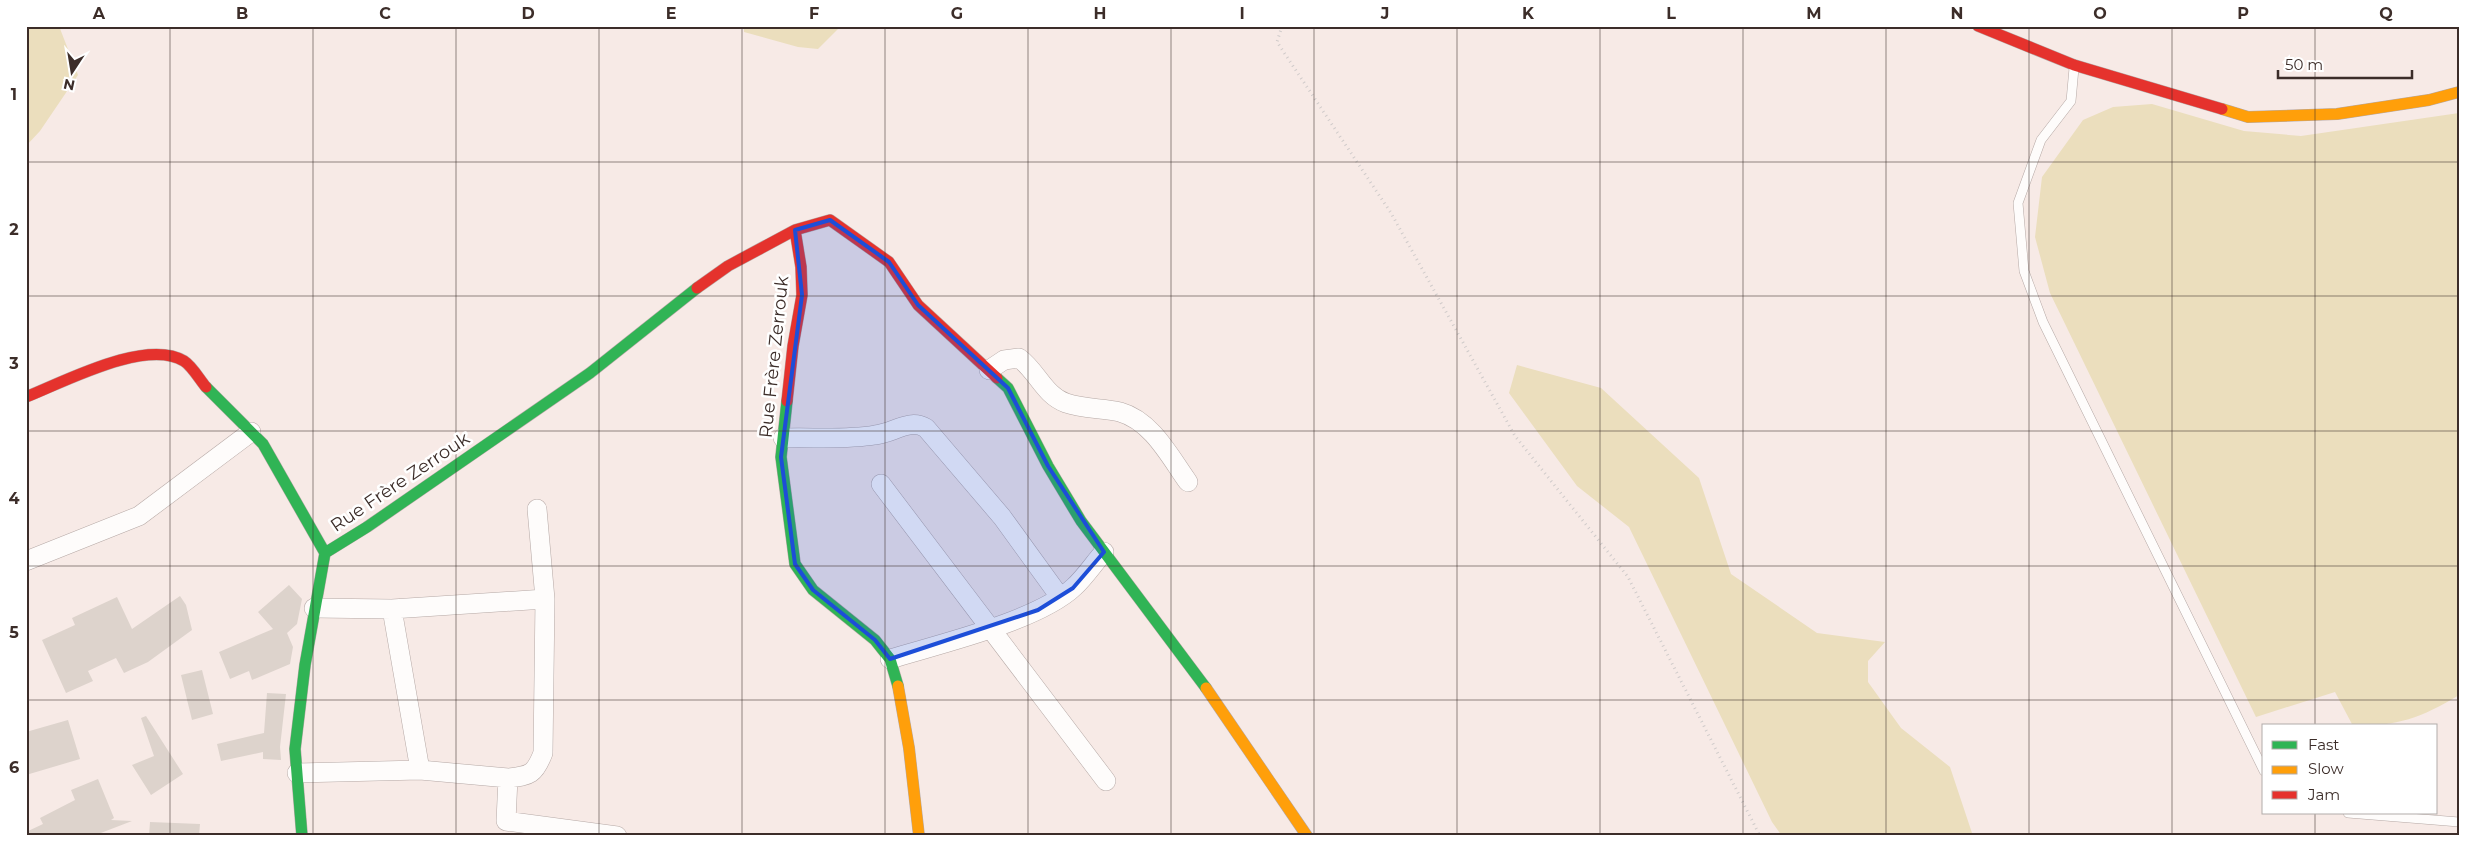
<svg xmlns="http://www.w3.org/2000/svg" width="2485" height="862" font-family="Montserrat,sans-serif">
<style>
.green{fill:#ebdebd}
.building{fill:#ddd3cc}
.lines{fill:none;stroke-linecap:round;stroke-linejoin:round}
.lane-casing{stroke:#b5a8a5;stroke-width:10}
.street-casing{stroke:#b5a8a5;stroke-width:20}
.fast-casing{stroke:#b5a8a5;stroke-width:12}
.slow-casing{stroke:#b5a8a5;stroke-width:12}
.jam-casing{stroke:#b5a8a5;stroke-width:12}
.path{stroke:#d0cbca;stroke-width:3;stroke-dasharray:1 4;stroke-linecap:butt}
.lane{stroke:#fefcfb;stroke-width:9}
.street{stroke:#fefcfb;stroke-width:19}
.fast{stroke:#30b455;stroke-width:11}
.slow{stroke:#ff9f0a;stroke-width:11}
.jam{stroke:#e5322d;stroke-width:11}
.marked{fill:#1d4ed8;fill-opacity:0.2;stroke:#1d4ed8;stroke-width:4;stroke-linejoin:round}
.grid{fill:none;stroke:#3c2d29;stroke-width:1;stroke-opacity:0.55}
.labels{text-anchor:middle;stroke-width:5;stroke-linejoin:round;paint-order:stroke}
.street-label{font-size:18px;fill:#3c2d29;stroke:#fff}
.neatline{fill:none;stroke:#3c2d29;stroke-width:2}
.grid-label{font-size:16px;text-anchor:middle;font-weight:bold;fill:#3c2d29}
</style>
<rect width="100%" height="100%" fill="#f7eae6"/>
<path class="green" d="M26 26H59L78 75 40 131 26 146Z
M744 26H841L818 49 798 47 744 32Z
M2152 104 2244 131 2301 136 2459 113V695C2421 718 2398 726 2353 726L2335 692 2256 717 2050 293 2035 237 2042 177 2083 120 2113 107Z
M1517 365 1601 388 1699 478 1731 574 1817 633 1885 642 1868 661V682L1901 728 1950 767 1973 836H1782L1772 822 1629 527 1577 486 1509 393Z"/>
<path class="building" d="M289 585 302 599 297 624 287 633 293 647 290 664 252 680 249 671 230 679 219 652 273 629 258 612Z
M180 596 186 605 192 630 148 662 124 673 116 658 88 671 93 681 66 693 42 640 75 625 72 618 117 597 132 629Z
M202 670 213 714 192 720 181 675Z
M267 693 286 694 280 747 281 760 263 759V752L221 761 217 744 264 733Z
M146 716 183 774 151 795 132 765 154 756 141 718Z
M68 720 80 759 26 775V732Z
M98 779 114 818 111 820 132 821 93 836H26V832L43 824 40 818 75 800 71 790Z
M150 822 200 824 199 836H149Z"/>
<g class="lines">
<g class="lane-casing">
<path id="lane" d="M2074 68 2071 101 2041 140 2018 203 2024 271 2043 322 2264 771
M2348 813 2459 822"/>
</g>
<g class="street-casing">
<path id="street" d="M989 370 1004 360 1019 358C1037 371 1044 395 1066 403 1083 409 1103 408 1120 412 1152 421 1170 457 1188 482
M783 438C813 437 846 440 875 435 894 433 909 418 926 428L1002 517 1060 597
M881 484 1106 781
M26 561 139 516 251 432
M314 608 392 609 420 770
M392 609 545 599 537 509
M890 659C939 644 1038 621 1074 587 1085 577 1094 563 1104 552
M297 773 420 770 508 778 506 821 617 836
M508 778C530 776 535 774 543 753L545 599"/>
</g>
<g class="fast-casing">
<path id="fast" d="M997 378 1008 388 1048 466 1081 521 1206 688
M206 387 263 444 325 553 305 665 295 749 302 836
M787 401 781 457 795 564 813 590 875 640 890 659 898 686
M325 553 367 527 590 373 697 288"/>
</g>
<g class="slow-casing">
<path id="slow" d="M2222 109 2248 117 2337 114 2429 100 2459 92
M898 686 909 748 919 836
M1206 688 1307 836"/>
</g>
<g class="jam-casing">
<path id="jam" d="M1978 26 2074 65 2222 109
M795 230 830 220 889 262 918 305 997 378
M697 288 728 266 795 230 801 267 802 295 793 346 787 401
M26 397C64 382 146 338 184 361 192 366 200 380 206 387"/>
</g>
<path class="path" d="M1282 26 1277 42 1391 213 1515 436 1628 577 1760 836"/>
<use href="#lane" class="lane"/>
<use href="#street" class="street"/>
<use href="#fast" class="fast"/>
<use href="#slow" class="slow"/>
<use href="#jam" class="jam"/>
</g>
<path class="marked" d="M830 220 889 262 918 305 1008 388 1048 466 1104 552 1073 588 1038 610 890 659 875 640 813 590 795 564 781 457 802 295 795 230Z"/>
<path class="grid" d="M170 26V836M313 26V836M456 26V836M599 26V836M742 26V836M885 26V836M1028 26V836M1171 26V836M1314 26V836M1457 26V836M1600 26V836M1743 26V836M1886 26V836M2029 26V836M2172 26V836M2315 26V726M26 162H2459M26 296H2459M26 431H2459M26 566H2459M26 700H2459M2315 813V836"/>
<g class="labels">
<g class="street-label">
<text transform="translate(774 357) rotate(-84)" y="6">Rue Frère Zerrouk</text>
<text transform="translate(400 482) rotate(-34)" y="6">Rue Frère Zerrouk</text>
</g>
</g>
<rect width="2485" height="862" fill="none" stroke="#ffffff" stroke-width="55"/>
<rect x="2262" y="724" width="175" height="90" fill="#ffffff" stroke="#b1aba9"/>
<rect x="2272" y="741" width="25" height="8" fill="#30b455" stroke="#b1aba9"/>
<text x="2308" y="750" font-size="15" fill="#3c2d29">Fast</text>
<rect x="2272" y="766" width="25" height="8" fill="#ff9f0a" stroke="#b1aba9"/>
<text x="2308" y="774" font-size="15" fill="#3c2d29">Slow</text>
<rect x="2272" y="791" width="25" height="8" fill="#e5322d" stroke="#b1aba9"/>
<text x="2308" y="800" font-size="15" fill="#3c2d29">Jam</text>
<g transform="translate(72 72) rotate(192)" stroke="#ffffff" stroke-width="4" paint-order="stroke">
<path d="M0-4L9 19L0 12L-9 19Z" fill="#3c2d29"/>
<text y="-8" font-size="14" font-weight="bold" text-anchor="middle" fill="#3c2d29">N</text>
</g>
<path d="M2278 70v8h134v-8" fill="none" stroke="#3c2d29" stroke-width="2.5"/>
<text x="2285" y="70" font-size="15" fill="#3c2d29" stroke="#ffffff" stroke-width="4" paint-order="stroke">50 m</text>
<rect x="28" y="28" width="2430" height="806" class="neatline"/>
<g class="grid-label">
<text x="99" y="19">A</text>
<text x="242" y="19">B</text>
<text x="385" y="19">C</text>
<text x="528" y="19">D</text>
<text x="671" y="19">E</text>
<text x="814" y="19">F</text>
<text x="957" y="19">G</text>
<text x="1100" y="19">H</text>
<text x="1242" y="19">I</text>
<text x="1385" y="19">J</text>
<text x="1528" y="19">K</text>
<text x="1671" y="19">L</text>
<text x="1814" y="19">M</text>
<text x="1957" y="19">N</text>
<text x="2100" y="19">O</text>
<text x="2243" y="19">P</text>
<text x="2386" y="19">Q</text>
<text x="14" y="100">1</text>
<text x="14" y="235">2</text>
<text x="14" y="369">3</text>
<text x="14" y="504">4</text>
<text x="14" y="638">5</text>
<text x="14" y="773">6</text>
</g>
</svg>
